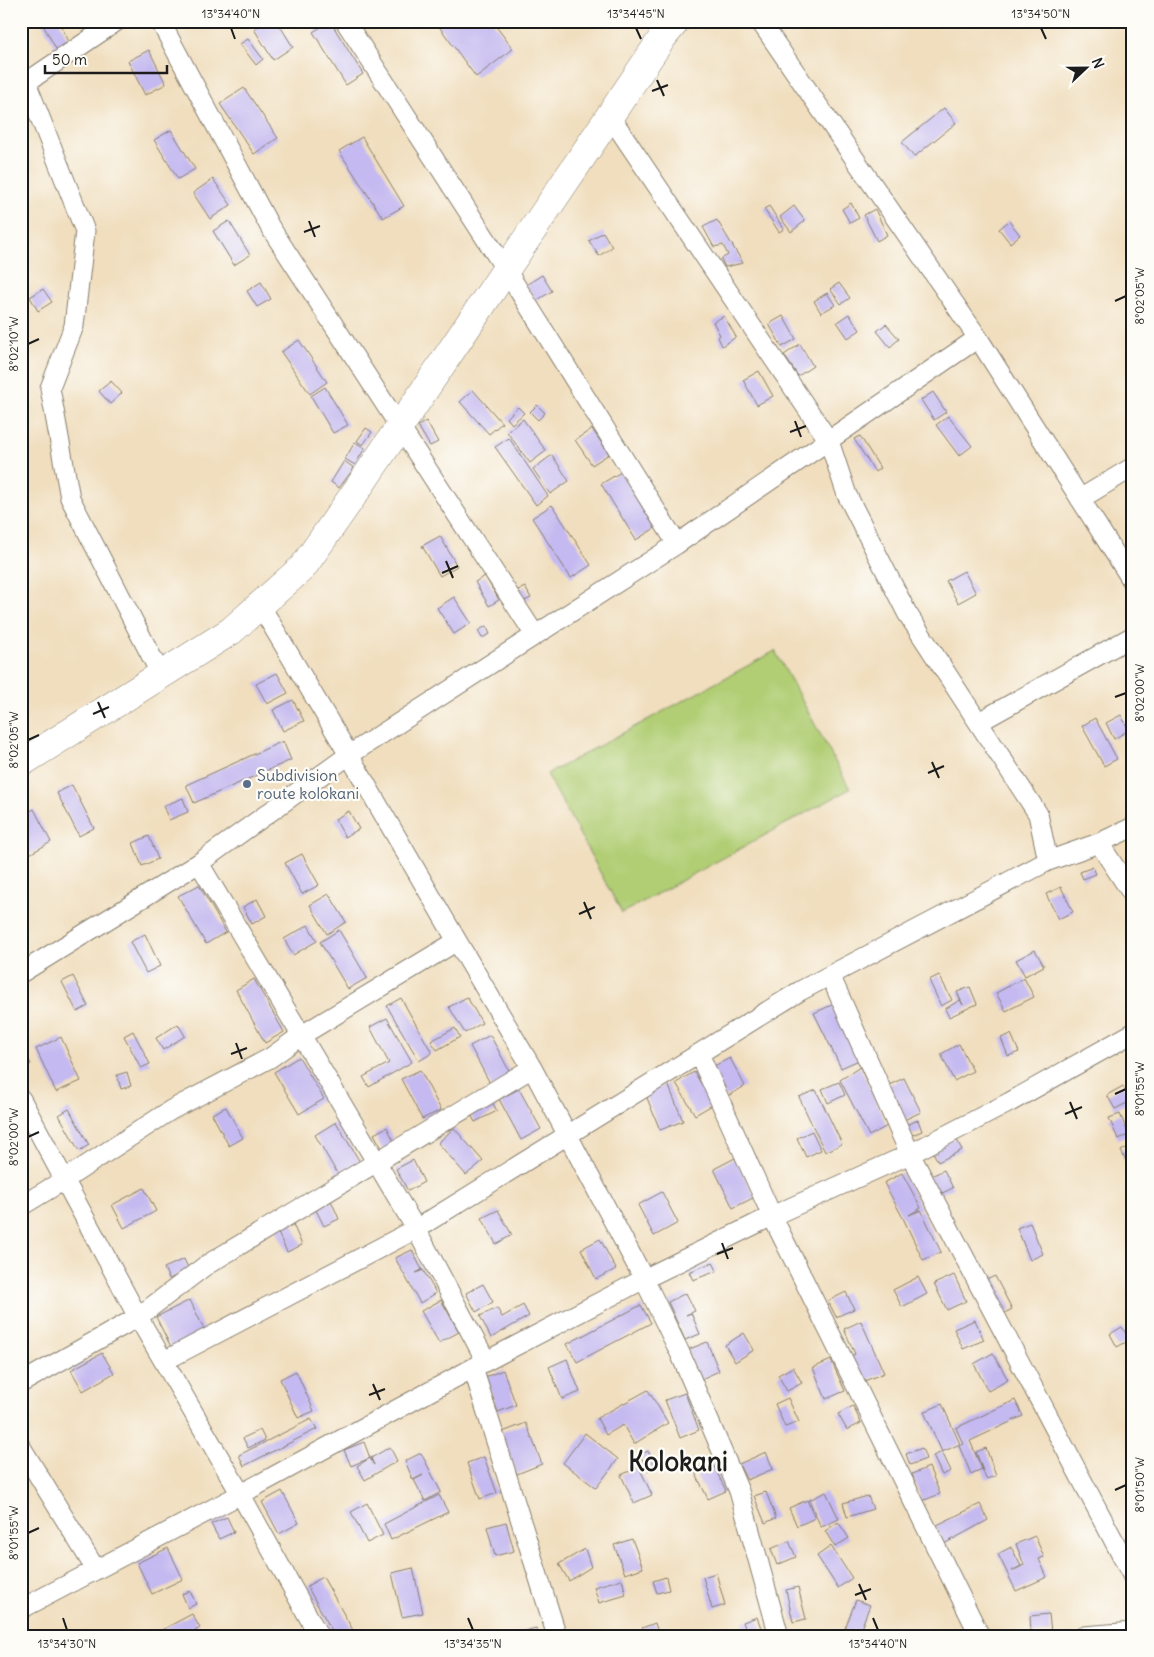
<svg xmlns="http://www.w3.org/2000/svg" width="1154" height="1657" font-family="Delius,sans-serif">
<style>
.green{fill:#b1ce74;stroke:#667548}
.building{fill:#c4b9f0}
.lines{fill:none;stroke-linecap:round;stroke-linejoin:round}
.street-casing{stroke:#867d6d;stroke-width:21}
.highway-casing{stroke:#867d6d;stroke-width:29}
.street{stroke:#fff;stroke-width:19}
.highway{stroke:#fff;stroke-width:28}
.ticks{fill:none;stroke:#1c1c1c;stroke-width:2}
.service-dot{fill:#5c6f8a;stroke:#fdfcf7;stroke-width:2}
.labels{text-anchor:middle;stroke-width:4.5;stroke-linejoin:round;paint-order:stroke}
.service-label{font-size:16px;fill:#4e5e75;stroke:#fdfcf7;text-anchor:start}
.town-label{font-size:26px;font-weight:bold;fill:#1c1c1c;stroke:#fdfcf7}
.neatline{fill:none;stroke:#1c1c1c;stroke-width:2}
.ticks-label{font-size:12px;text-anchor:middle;fill:#1c1c1c}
</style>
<rect width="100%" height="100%" fill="#fdfcf7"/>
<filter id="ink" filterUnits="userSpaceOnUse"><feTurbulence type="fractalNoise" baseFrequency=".02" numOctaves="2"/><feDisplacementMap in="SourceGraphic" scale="10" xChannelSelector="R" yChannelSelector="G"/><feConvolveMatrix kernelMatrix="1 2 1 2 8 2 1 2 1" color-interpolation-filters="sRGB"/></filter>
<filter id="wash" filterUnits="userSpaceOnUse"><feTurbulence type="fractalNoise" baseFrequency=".0096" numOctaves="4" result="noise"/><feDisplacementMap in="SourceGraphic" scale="20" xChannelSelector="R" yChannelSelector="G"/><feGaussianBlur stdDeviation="1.12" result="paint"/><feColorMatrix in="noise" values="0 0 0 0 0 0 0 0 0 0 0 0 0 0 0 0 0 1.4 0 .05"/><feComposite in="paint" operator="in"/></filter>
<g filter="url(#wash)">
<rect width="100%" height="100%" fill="#f0debe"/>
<path class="green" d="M775 651 850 789 622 913 547 774Z"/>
<g id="blocks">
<path class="building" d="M46 21H59L69 42 56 49 42 23Z
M266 21H277L293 47 273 60 254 29Z
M330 21 363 74 346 85 313 32Z
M435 21H492L513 49 476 77Z
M248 39 263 59 256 65 240 44Z
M149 50 166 84 145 95 128 61Z
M244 88 278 138 254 154 220 104Z
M944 108 956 123 914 157 902 142Z
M171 130 195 169 178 179 154 140Z
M362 137 404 206 383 218 339 151Z
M213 179 231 205 210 219 193 193Z
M851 203 859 218 850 223 842 209Z
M769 206 784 229 779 232 764 209Z
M794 206 805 221 791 232 780 217Z
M875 209 887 235 877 241 864 215Z
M717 220 743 263 725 267 721 259 728 255 723 245 714 247 703 227Z
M229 221 250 255 234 265 213 231Z
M1009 221 1020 235 1010 243 999 229Z
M603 232 612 247 599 256 589 241Z
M542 275 552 291 536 301 526 285Z
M261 282 271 299 257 307 247 291Z
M839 283 850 298 841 304 830 289Z
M43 289 52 302 38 311 30 297Z
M827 293 835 305 821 313 814 301Z
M849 314 860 330 848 338 837 322Z
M724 316 736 337 722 346 718 337 720 335 713 322Z
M783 316 796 339 782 347 769 324Z
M886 324 899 339 890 347 877 331Z
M299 340 327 382 310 394 281 352Z
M800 344 813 366 798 376 784 355Z
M759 371 773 396 757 405 743 380Z
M111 381 122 393 110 404 99 391Z
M325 387 348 425 333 433 311 396Z
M473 390 502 423 489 434 460 402Z
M933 392 946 412 934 420 921 400Z
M537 405 545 413 538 420 530 412Z
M518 407 524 413 512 424 507 418Z
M948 416 972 446 959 456 936 425Z
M523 419 546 451 530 463 507 432Z
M426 421 438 442 430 446 418 426Z
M366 428 372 432 363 445 357 441Z
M592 429 609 454 592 465 575 440Z
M860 436 880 468 875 472 854 439Z
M509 438 548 496 536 505 495 447Z
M355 442 365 448 355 465 345 459Z
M552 455 569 481 550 494 533 469Z
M344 461 354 468 339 488 331 482Z
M621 472 655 528 636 540 601 484Z
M552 505 591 565 571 578 532 518Z
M440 536 457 566 440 576 422 546Z
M964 571 976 593 958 603 946 581Z
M485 576 499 600 489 606 475 582Z
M525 587 531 598 520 603 514 592Z
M454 597 471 623 454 634 437 608Z
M486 626 490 634 482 638 478 631Z
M277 673 288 693 267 704 256 684Z
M293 700 304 721 283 731 273 710Z
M1121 715 1129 730 1114 739 1106 723Z
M1095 718 1117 759 1104 766 1082 726Z
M283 741 291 760 194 803 186 785Z
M72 785 94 828 79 836 57 793Z
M183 798 188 812 169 820 163 806Z
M34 809 51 842 26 856 21 848V816Z
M349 811 359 829 345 837 335 819Z
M149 836 158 859 142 866 133 843Z
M302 854 319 885 302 894 285 863Z
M1093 867 1096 874 1083 879 1080 872Z
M199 885 226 932 206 944 178 896Z
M1061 887 1073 912 1058 919 1046 894Z
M329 894 346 922 327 934 310 905Z
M257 899 266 916 252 924 243 907Z
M308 925 317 941 293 955 284 939Z
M339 930 367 978 348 989 320 942Z
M145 934 160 966 146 973 130 942Z
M1035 950 1044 966 1025 976 1016 960Z
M939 975 952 1000 941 1006 929 980Z
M73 976 88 1006 77 1012 62 982Z
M1024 978 1034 997 1006 1011 996 993Z
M254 979 284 1032 265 1043 236 990Z
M970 987 977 1004 949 1017 945 1009 960 1000 963 1005 957 992Z
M467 997 482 1023 465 1033 449 1007Z
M401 998 432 1053 419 1061 387 1006Z
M834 1004 859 1060 841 1068 814 1013Z
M387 1018 412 1062 369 1087 363 1077 389 1063 370 1027Z
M178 1024 185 1036 163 1050 156 1038Z
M455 1028 460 1037 437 1050 431 1041Z
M133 1031 150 1064 141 1068 124 1036Z
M1011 1034 1019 1052 1008 1056 1001 1038Z
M490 1035 512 1076 492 1087 470 1046Z
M61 1037 81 1081 56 1092 36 1049Z
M959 1044 973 1071 954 1081 941 1054Z
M21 1046 31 1064 21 1069Z
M299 1057 324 1099 299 1114 274 1072Z
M730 1058 745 1086 726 1097 710 1068Z
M860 1067 887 1126 869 1136 840 1080Z
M420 1070 441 1110 422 1119 401 1079Z
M127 1072 131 1086 121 1089 117 1075Z
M694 1072 714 1104 695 1115 676 1083Z
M904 1078 921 1112 904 1120 887 1086Z
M839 1082 845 1095 828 1103 822 1089Z
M668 1084 683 1121 660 1130 645 1093Z
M1123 1086 1131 1101 1115 1109 1107 1095Z
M519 1089 541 1129 521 1140 499 1099Z
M816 1090 842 1144 825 1152 799 1097Z
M492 1102 497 1111 475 1122 470 1113Z
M226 1107 243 1138 229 1146 212 1114Z
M69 1109 89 1145 79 1151 59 1115Z
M1120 1114 1129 1135 1118 1139 1109 1118Z
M918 1120 922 1131 910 1136 906 1125Z
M336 1122 360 1162 338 1175 315 1135Z
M387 1127 395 1143 383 1150 374 1134Z
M454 1128 483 1161 466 1175 438 1143Z
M812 1131 821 1150 806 1157 797 1138Z
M956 1138 962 1150 938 1162 932 1150Z
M1133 1144V1170L1131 1171 1121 1151Z
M735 1158 755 1197 733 1208 714 1169Z
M413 1160 424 1182 408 1191 396 1169Z
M944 1170 953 1188 938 1195 929 1177Z
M902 1173 921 1208 909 1215 921 1210 941 1252 923 1260 903 1218 884 1183Z
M144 1188 156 1211 124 1228 112 1205Z
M662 1192 678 1223 654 1236 638 1205Z
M330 1198 339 1219 324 1226 314 1206Z
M498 1210 512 1235 496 1244 482 1218Z
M292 1222 302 1245 287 1252 276 1229Z
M1030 1223 1043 1254 1030 1260 1017 1228Z
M600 1239 616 1269 596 1279 581 1249Z
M412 1250 422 1270 416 1273 423 1270 436 1293 420 1303 395 1258Z
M184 1259 189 1270 169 1279 164 1268Z
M713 1262 717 1271 693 1280 689 1272Z
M954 1275 966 1301 947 1310 934 1284Z
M995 1276 1012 1309 1001 1315 984 1281Z
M918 1277 927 1294 902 1307 893 1290Z
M483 1284 493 1302 476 1312 466 1293Z
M846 1292 854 1309 836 1317 828 1301Z
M686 1293 695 1311 686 1315 691 1313 700 1334 685 1340 668 1302Z
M190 1300 206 1333 172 1349 156 1317Z
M441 1300 459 1332 439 1343 421 1311Z
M523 1305 529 1316 491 1338 480 1316 497 1308 502 1317Z
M641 1305 651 1323 577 1362 567 1344Z
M975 1320 984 1340 963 1349 954 1329Z
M861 1321 884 1373 862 1382 851 1356 855 1354 844 1329Z
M1122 1327 1130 1340 1117 1347 1110 1334Z
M744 1333 754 1350 735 1362 725 1345Z
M707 1342 719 1371 699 1380 687 1350Z
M102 1353 114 1373 83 1391 71 1370Z
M993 1353 1008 1380 988 1391 974 1364Z
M567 1359 580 1392 562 1399 549 1367Z
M831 1360 845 1391 826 1399 813 1368Z
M793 1367 802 1383 787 1391 778 1375Z
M503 1370 516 1405 498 1412 485 1377Z
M296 1371 314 1411 298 1418 280 1379Z
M648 1390 668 1423 634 1444 623 1425 606 1435 597 1418Z
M685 1393 699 1430 680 1438 665 1400Z
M788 1398 799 1422 785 1427 775 1404Z
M1015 1400 1023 1416 970 1441 982 1469 971 1474 959 1446 963 1444 956 1428Z
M942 1404 960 1444 942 1452 924 1412Z
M853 1406 861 1423 847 1430 838 1414Z
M311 1419 317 1429 244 1466 239 1455Z
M526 1423 542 1464 517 1474 500 1433Z
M260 1430 265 1440 248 1448 243 1438Z
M585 1433 618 1459 596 1488 563 1463Z
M364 1442 370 1458 351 1466 344 1450Z
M390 1447 397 1461 365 1480 357 1466 370 1458 374 1465 371 1458Z
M922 1448 926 1459 910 1465 906 1454Z
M986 1448 996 1476 986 1479 976 1452Z
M648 1451 656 1467 648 1471 640 1455Z
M766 1452 773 1469 747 1480 739 1464Z
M942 1452 951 1471 942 1475 933 1456Z
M421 1453 441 1492 425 1501 414 1480 423 1475 413 1480 405 1461Z
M484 1457 497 1493 480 1499 467 1463Z
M712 1462 726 1491 708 1499 694 1470Z
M639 1467 652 1495 634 1503 621 1475Z
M929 1467 940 1494 922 1501 912 1474Z
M282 1491 299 1523 279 1534 262 1502Z
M766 1492 776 1518 765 1523 754 1496Z
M826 1492 839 1519 821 1527 809 1500Z
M439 1495 448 1512 391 1540 384 1524Z
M868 1496 873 1509 847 1517 843 1503Z
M807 1500 815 1518 797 1526 789 1508Z
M367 1503 383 1535 367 1543 351 1512Z
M980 1504 988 1520 944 1544 935 1526Z
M227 1517 234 1532 219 1539 211 1524Z
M506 1522 514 1551 495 1556 487 1527Z
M838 1522 849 1538 835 1547 825 1531Z
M1035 1536 1044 1557 1039 1559 1047 1577 1016 1591 998 1554 1011 1547 1021 1566 1012 1571 1024 1565 1016 1544Z
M632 1539 643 1568 625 1574 614 1545Z
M789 1541 796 1557 777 1565 771 1549Z
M831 1546 852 1578 838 1588 817 1556Z
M168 1548 183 1579 152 1594 137 1563Z
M585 1549 591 1567 569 1581 559 1564Z
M413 1568 423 1613 402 1617 392 1573Z
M716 1573 725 1605 712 1609 703 1577Z
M323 1577 355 1634 352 1636H335L307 1586Z
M666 1577 669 1590 657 1593 653 1581Z
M622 1579 626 1595 599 1603 594 1587Z
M798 1587 806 1619 793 1622 786 1590Z
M190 1591 196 1604 188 1608 182 1594Z
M856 1600 870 1605 858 1636H842Z
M192 1614 200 1628 186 1636H160L158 1632Z
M1049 1614 1051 1632 1031 1634 1030 1616Z
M757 1617 764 1636H748L743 1622Z
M655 1623 659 1636H645L642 1628Z
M536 1628 538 1636H518L517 1633Z
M684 1634H702V1636H684Z"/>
</g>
</g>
<g filter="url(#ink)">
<use href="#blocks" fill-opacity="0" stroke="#867d6d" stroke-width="1"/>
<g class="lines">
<g class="street-casing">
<path id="street" d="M160 21 270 227 535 635
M345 21 506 270 677 544
M760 21 978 338 1133 582
M21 76 26 82 85 231 74 326 50 388 70 498 161 675
M21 86 117 21
M610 116 829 441 847 495 907 613 1038 814 1048 861
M1080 499 1133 467
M260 605 349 755 457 941 532 1068 644 1279 680 1353 739 1491 779 1636
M979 722 1133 636
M1099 843 1133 895
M199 863 416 1229 486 1361
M21 973 199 863 349 755 677 544 978 338
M830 975 910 1154 1133 1577
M699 1054 772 1216 980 1636
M21 1099 138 1317 236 1486 319 1636
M21 1206 64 1180 171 1110 270 1058 302 1035 457 941
M164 1361 416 1229 800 991 1048 861 1099 843 1133 827
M473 1368 557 1636
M21 1383 138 1317 205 1266 532 1068
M21 1447 96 1570
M21 1609 241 1494 473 1368 644 1279 772 1216 910 1154 1010 1102 1133 1033
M1084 1636 1133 1632"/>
</g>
<g class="highway-casing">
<path id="highway" d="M21 763 231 631 303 567 359 487 663 37 676 21"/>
</g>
<use href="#street" class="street"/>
<use href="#highway" class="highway"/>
</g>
</g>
<path class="ticks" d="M231 28 235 39M636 28 641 39M1041 28 1046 39M657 80 664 96M652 91 668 85M309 221 315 237M304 232 320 226M1115 301 1126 296M28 344 39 339M795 421 801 437M790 432 806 426M446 561 453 578M442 573 458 566M1115 697 1126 693M98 702 105 718M93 714 109 707M28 740 39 735M932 762 939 778M928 773 944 766M584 902 591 919M579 914 595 907M236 1043 242 1059M231 1054 247 1048M1115 1094 1126 1089M1070 1102 1077 1119M1065 1114 1082 1107M28 1137 39 1132M722 1243 728 1259M717 1254 733 1248M373 1384 380 1400M369 1395 385 1389M1115 1490 1126 1485M28 1533 39 1528M859 1584 866 1600M855 1595 871 1589M63 1618 67 1630M468 1618 473 1630M873 1618 878 1630"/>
<circle class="service-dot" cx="247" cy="784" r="5"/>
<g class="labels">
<g class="service-label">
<text x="257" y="781">Subdivision<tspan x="257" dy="18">route kolokani</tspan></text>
</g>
<g class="town-label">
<text x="678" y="1471">Kolokani</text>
</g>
</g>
<rect width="1154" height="1657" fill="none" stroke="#fdfcf7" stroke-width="55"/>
<g transform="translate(1086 68) rotate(68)" stroke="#fdfcf7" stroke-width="4" paint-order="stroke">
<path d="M0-4L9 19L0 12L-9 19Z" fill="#1c1c1c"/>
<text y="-8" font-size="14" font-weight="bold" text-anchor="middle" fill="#1c1c1c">N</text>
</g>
<path d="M45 65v8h122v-8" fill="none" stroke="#1c1c1c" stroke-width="2.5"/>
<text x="52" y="65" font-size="15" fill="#1c1c1c" stroke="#fdfcf7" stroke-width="4" paint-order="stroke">50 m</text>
<rect x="28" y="28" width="1098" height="1602" class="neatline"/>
<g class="ticks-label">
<text x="231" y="18">13°34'40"N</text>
<text x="636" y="18">13°34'45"N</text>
<text x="1041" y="18">13°34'50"N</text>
<text transform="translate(1140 296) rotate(-90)" y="4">8°02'05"W</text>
<text transform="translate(14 344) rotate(-90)" y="4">8°02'10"W</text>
<text transform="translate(1140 693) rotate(-90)" y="4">8°02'00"W</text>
<text transform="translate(14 740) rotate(-90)" y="4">8°02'05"W</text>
<text transform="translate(1140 1089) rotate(-90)" y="4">8°01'55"W</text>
<text transform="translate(14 1137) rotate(-90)" y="4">8°02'00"W</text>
<text transform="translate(1140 1485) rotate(-90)" y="4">8°01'50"W</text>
<text transform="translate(14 1533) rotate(-90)" y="4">8°01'55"W</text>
<text x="67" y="1648">13°34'30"N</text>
<text x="473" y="1648">13°34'35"N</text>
<text x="878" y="1648">13°34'40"N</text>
</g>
</svg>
